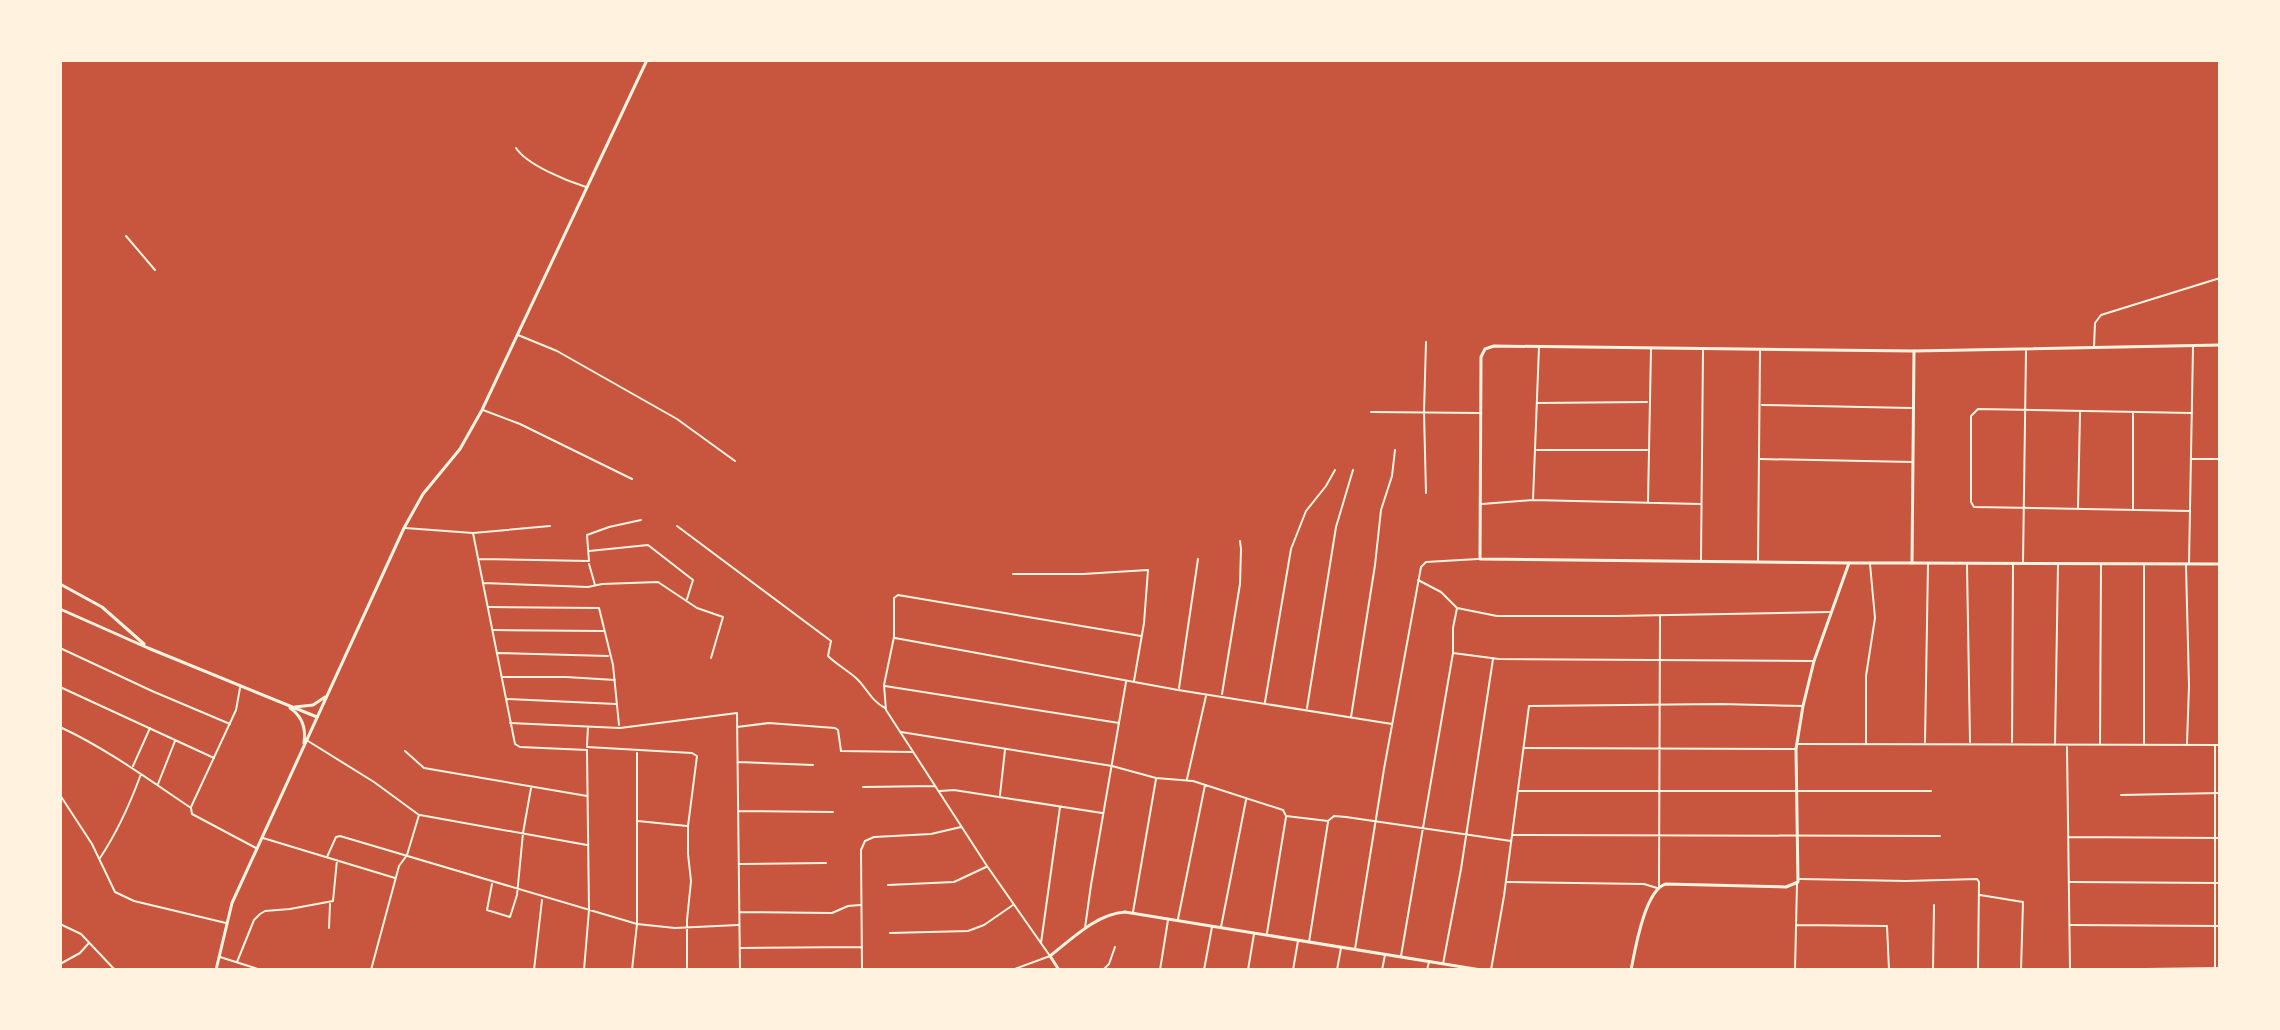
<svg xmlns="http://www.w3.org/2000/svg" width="2280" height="1030" font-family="'Golos Text',sans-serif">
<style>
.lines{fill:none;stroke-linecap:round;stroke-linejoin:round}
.minor{stroke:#fff3e0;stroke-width:2}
.tertiary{stroke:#fff3e0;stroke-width:3}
.secondary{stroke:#fff3e0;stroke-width:3}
</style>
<rect width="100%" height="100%" fill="#c8553d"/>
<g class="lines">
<path class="minor" d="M516 148C527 165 567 181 586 187
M126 236 155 270
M518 335 557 351 677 419 735 461
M2094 347 2095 323 2101 315 2220 278
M1537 403 1647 402
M1762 405 1911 408
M483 410 520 424 632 479
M1371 412 1481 413
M2133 413V509
M1537 450H1647
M1760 459 1913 462
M2192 459H2220
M1426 493 1424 412 1426 342
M1533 500 1539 347
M1648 502 1651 349
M1482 504 1533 500 1700 504
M2078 507 2080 413
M2190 511 1974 507 1971 502V416L1978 409 2192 413
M677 526 831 641 828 656C836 664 847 670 856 678 867 688 871 701 885 708
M405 528 473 533 550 526
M473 533 515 744 520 747 587 750
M589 551 648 545 693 580 687 599
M478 559 589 561 587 535 609 527 641 520
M1701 560 1703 350
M1758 560 1760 351
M2023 563 2026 351
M589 564 595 585
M2189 564 2193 347
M1967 565 1970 742
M2186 565 2189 686 2187 743
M1013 574H1083L1148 570 1144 623 1134 681
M1418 580 1441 592 1457 608 1497 616H1615L1829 612
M483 583 588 587 602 584 658 582 697 608 723 617 711 658
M489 607 599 608 613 665 619 725
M494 630 603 631
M895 638 1178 690 1392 724
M60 648 152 691 230 724
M498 653 608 656
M1453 653 1499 659 1813 661
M503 677H566L615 680
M885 686 1119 723
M60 687 214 758
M1179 688 1198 559
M1222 694 1240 584 1241 549 1240 541
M507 699 616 704
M1265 702 1291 549 1306 511 1326 486 1335 470
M1307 708 1336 527 1353 470
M1351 717 1375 565 1381 510 1392 476 1395 450
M510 723 620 728 737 713 740 970
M60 727C107 749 148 779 191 808L192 814 256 848
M737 727 769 723 835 728 838 730 841 751 912 752
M901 732 1112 766 1156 778 1193 781 1283 810 1286 816 1328 821 1334 816 1346 817 1511 841
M308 741 374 782 419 815 407 855 399 866 371 970
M1925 742 1928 564
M2012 742 2013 564
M2100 743 2101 565
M2144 743V566
M1797 744 2220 745
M1866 744V676L1875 618 1870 564
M587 745 588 727
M2055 745 2058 564
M2215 746V970
M587 747 692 753 697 756 688 826V854L691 881 687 920V970
M2067 747 2070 970
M1525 748 1795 749
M405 751 424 768 587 796
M738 762 813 765
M133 766 150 728
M1187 779 1206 696
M158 784 175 741
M863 787 935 786
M940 791 954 790 1102 813
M1518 791H1931
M60 795 92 844 115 892 134 901 226 923
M1000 795 1005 750
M2121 795 2220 793
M191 807 236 710 240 688
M739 811 833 812
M420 815 587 845
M638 821 687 826
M1513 835 1940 836
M2069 837 2220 838
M263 838 395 878
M327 857 336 837 340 836 637 924 675 928 738 925
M100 858C118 831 130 804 141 774
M740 864 826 863
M1800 879 1906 881 1977 879 1979 882 1978 970
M1507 882 1644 884 1657 888
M2070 882 2220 883
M492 884 487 910 510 917 517 895 523 833 531 788
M888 885 954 882 986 867
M1659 886 1660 616
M1980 895 2023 902 2021 970
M740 912 832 913 848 906 860 905
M1133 912 1156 779
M1178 919 1205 785
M60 924 81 934 115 970
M1797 925 1887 926 1889 970
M2071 925 2220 926
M1221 927 1246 800
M329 928 330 904
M1085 928 1091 885 1126 682
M890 933 968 931 984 925 1013 905
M1267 933 1286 817
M1309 942 1328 822
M1041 943 1060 807
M741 948 862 947
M1355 949 1384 769 1421 567 1426 562 1478 559
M1401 956 1453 653V628L1457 608
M220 957 261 970
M237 962 254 920 260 914 265 911 290 909 333 901 337 860
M60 964 80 953 88 944
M1443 964 1461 869 1493 659
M534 970 542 900
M584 970 589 910 587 751
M632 970 637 924V753
M862 970 861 850 865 841 874 837 931 834 961 827
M1012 970 1050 956 987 866 886 710 884 685 894 637V598L898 595 1141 636
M1103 970 1109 964 1115 947
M1160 970 1168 920
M1204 970 1212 927
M1248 970 1254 934
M1293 970 1298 941
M1337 970 1341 948
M1382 970 1385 955
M1427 970 1429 962
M1491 970 1504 896 1529 706 1721 704 1803 706
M1795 970 1797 884
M1933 970 1934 905
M2071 970 2220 968"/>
<path class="tertiary" d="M1849 563 1480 559 1481 357 1485 349 1494 346 1914 351
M1912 563 2220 564"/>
<path class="secondary" d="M60 584 102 607 144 644
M60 609 148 648 317 717
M295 707 313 705 325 697
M290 708C302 716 306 729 304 743
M216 970 232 903 404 528 423 494 460 449 482 410 647 60
M1059 970 1050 956C1072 939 1096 914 1125 912L1481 970
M1631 970C1635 950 1645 889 1666 884L1786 887 1798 882 1796 749 1803 706 1814 661 1849 563H1912L1914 351 2220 345"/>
</g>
<rect width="2280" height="1030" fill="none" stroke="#fff3e0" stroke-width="124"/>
</svg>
